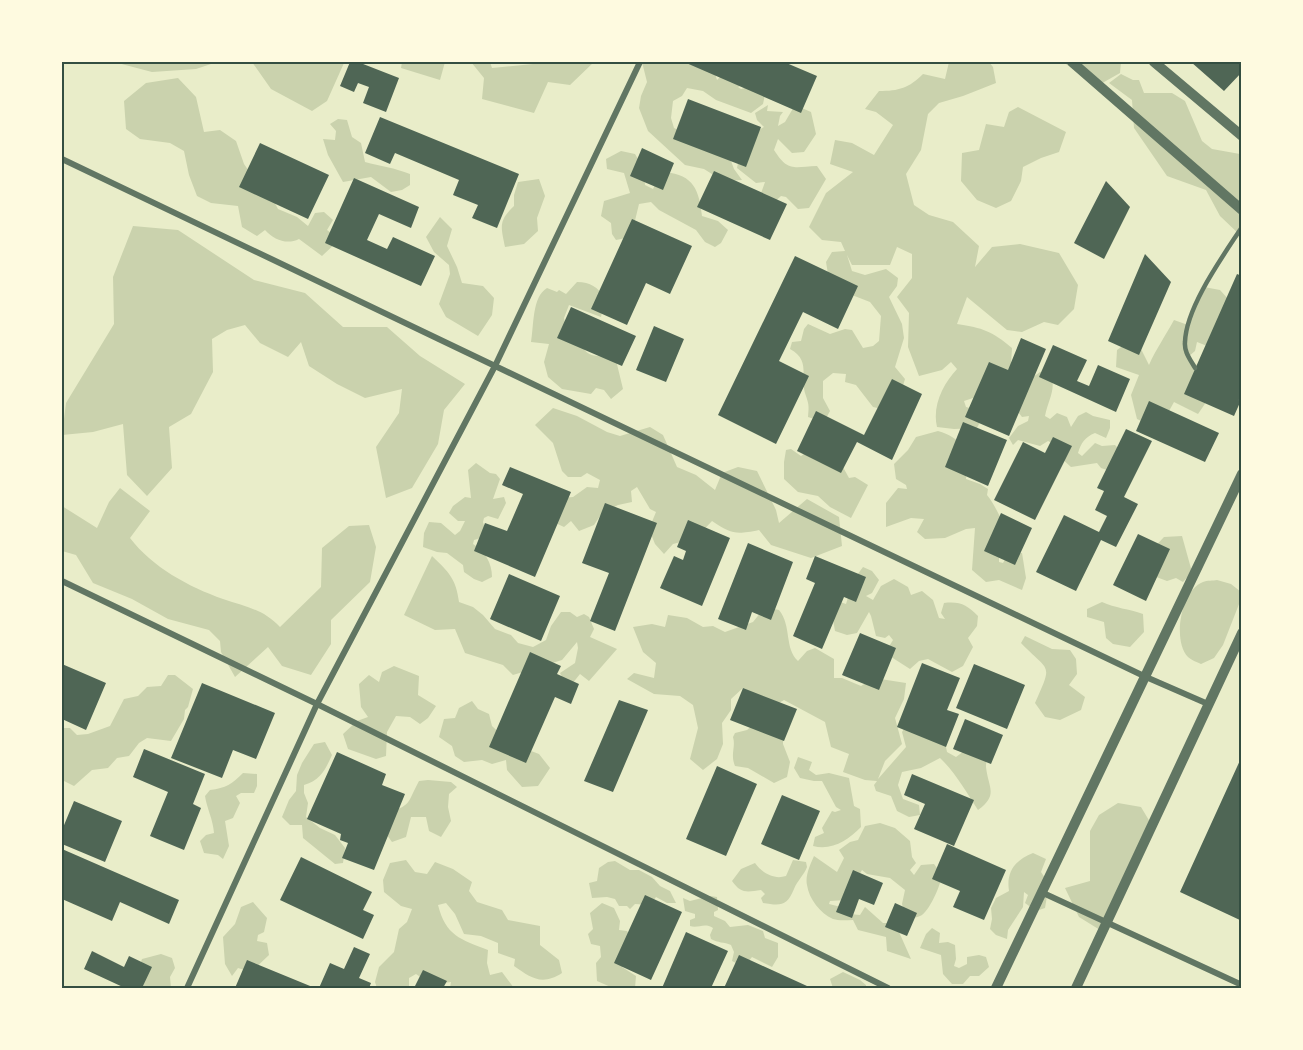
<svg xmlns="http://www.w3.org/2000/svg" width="1303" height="1050" font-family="'Sofia Sans Condensed',sans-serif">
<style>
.green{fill:#cad2ad}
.building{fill:#4f6655}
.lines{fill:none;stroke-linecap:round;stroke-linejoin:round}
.service{stroke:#617663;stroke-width:4.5}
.minor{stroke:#617663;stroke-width:6}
.tertiary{stroke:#617663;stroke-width:10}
.neatline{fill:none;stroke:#344e41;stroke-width:2}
</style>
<rect width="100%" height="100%" fill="#e9edc9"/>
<path class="green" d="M114 62H217L196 69 152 72Z
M252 62H343L344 63 327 101 312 111 271 89Z
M402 62H445L440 80 401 68Z
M471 62H490L492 68 533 64V62H594L570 85 548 82 534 113 482 99 484 78Z
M642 62H707L712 64 717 80 730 67 747 83 738 87 741 89 753 86 766 90 763 104 751 113 716 100 703 91 687 88 682 96 673 101 671 118 674 128 689 135 731 161 734 169 742 180 723 181 704 169 685 165 648 131 639 108 641 96 647 82Z
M949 62H989L993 67 996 83 963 96 939 103 928 114 921 150 906 174 914 205 929 215 953 222 979 246 975 267 992 247 1020 244 1059 253 1078 285 1074 309 1058 325 1044 322 1022 332 1007 330 967 297 957 324C983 328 992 331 1012 348L1010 381 997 390 964 401 966 407 985 412 977 428 954 429 937 427C932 406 943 384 957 369L951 362 942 370 919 376 908 347 909 313 897 297 912 278V254L897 247 890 265H852L847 255 852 271 865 275 886 269 898 278 897 286 889 297 902 324 904 338 895 367 905 379 898 402 891 411 873 407 856 385 845 382 846 374 833 373 823 381V398L830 411 824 422 808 417C809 404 809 405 805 393 800 377 811 360 790 349L792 342 801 341 804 329 808 324 830 334 845 329 852 330 863 348 873 346 879 341 881 316 870 302 839 290 829 280 826 262 832 252 845 251 841 242 822 240 809 227 826 193 853 172 830 164 835 140 852 143 874 155 893 125 876 112 865 109 879 91C899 91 909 88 923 74L945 79Z
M1063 62H1121L1120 73 1097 86Z
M1121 74 1133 80H1139L1144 93H1172L1185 101 1202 141 1212 149 1240 154 1241 236 1220 216 1206 190 1167 176 1134 128 1132 100 1109 83Z
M178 78 196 97 204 132 220 130 236 141 244 164 257 183 269 192 278 209 297 217 308 226 315 213 324 212 333 220 327 230 340 239 322 256 299 239C287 245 274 240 265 230L257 236 242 227 238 206 211 203 197 196 189 175 184 151 170 143 140 139 126 129 124 101 146 83Z
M768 105 767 111 783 112 780 116 778 126 785 122 795 105 811 112 816 134 804 152 792 153 778 139 774 150C788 172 793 167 817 166L826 179 809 208 798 209 786 197 781 196 769 207 759 199 765 182 756 183 737 168C742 146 745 138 764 127L757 120 755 113Z
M1018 107 1066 132 1059 152 1041 158 1023 167 1021 181 1011 201 996 208 977 200 961 181 962 153 979 150 986 124 1004 127 1009 112Z
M338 119 347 120 352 137 361 143 365 162C380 166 395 168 410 174V185L402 190 391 192 371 177 343 182 328 155 323 139 335 140 336 131 330 124Z
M621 151 635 154 644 169 645 185 653 189 658 178 665 172C694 175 699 190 702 216L718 221 728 230 721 243 715 247 705 242 696 230 659 210 651 202 639 204 631 237 616 240 612 234 611 223 601 216 604 201 630 193 624 173 607 169 606 159Z
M539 179 545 196 537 218 538 231 524 244 505 247C501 227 498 221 514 206V195L518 182Z
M440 217 452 229 447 246 457 267 462 283 483 286 494 298 492 315 478 336 446 317 439 304 450 274 449 265 434 252 426 237Z
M133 226 178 230 254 280 305 293 343 327H387L420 356 465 384 444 410 438 444 412 488 386 498 376 447 399 413 402 389 365 398 337 384 309 366 301 342 288 357 260 343 245 325 227 330 212 339 213 372 191 414 169 427 172 468 147 496 127 475 123 424 93 432 62 435 66 403 114 324 113 277Z
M577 282C591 282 597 287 605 298L601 317 569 305 564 318 567 332C592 345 573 359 615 356L623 389 611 399 604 390 596 388 591 394 562 389 548 377 544 362 549 344 531 342C534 325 532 297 547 288L557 292 559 290 566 294Z
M1204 287 1220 290 1239 311 1220 351 1197 342 1195 351 1188 357 1211 378 1215 389 1198 414 1174 402 1164 420 1150 425 1137 419 1131 395 1139 375 1116 367 1117 350 1135 337 1149 365C1156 349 1166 335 1174 320L1188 325Z
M1040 372 1052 376C1055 393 1048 400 1045 416L1050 419 1057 413 1067 417 1071 427 1078 416 1086 412 1093 416 1110 420V428L1106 438 1095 433C1085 437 1081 443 1078 453L1082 456 1095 443 1102 446 1115 445 1124 455 1116 473 1101 468 1097 463 1071 467 1061 458 1058 446 1048 441 1040 446 1018 440 1013 445 1009 438 1018 426 1028 421 1029 416 1022 417 1015 408 1026 382Z
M553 408 577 416 607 432 620 436 650 427 663 435 677 467 696 475 715 490 722 473 738 467 757 471 776 510 779 523 807 499 839 517 842 546 811 558 771 545 759 530C735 535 732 534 712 521L696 538 673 544 664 554 655 544 649 529 656 512 650 509 637 487 631 491 632 502 618 505 602 513 594 525 579 531 571 521 564 527 547 519 562 498 573 497 587 487 598 488 600 480 587 473 581 477H568L562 471 553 443 535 425Z
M938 431C965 439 968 453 966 479L980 484 988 489 987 495C996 506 999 517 1007 529L999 543V562L1003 563 1008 554 1022 553 1026 578 1022 590 999 580 986 582 972 570 975 528 966 529 945 538 925 539 917 532 924 519 911 518 886 527V503L898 488 907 489 906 485 896 479 894 464 908 450 916 437Z
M815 447 838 458 849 478 855 477 868 485 851 518 830 507 818 496 798 492 784 479V462L786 450 791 449 801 456Z
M476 463 490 473 496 474 500 479 493 499 504 497 506 503 498 519 488 516 484 518 483 522 487 536 474 540 473 544C485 551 492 563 492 577L482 582 474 579 464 572 463 565 447 553 437 552 423 547 424 533 429 522 441 523 455 535 460 531 465 521H458L449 513 453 506 465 497 471 498 468 470Z
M120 488 150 511 130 538C152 567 189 587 223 599 246 607 263 609 280 627L321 587 322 548 349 526 369 525 376 547 370 582 331 620V644L311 675 282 666 268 647 235 677 221 652 220 641 209 630 168 619 132 599 93 583 76 555 62 551V506L97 528 109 502Z
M1182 536 1192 572 1183 582 1176 578 1167 581 1151 575 1149 553 1164 537Z
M432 556C449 572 456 579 459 602L473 607 483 615 495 629 511 635 518 643 533 647 546 640 551 626 561 612H570L577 617 584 614 589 617 594 629 590 637 617 649 589 681 580 674 568 689 560 673 575 663 578 648 577 642 562 660 513 675 503 665 465 653 455 629 435 630 404 615Z
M863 567 872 571 879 580 872 593 866 596 873 600 881 586 894 579 908 587 911 595 922 591 933 600 939 618 945 619 941 613 944 603C960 601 967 605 978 616L977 626 968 638 973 647 963 666 952 672 928 659 919 661 910 669 885 653 893 640 889 635 885 638 876 636 871 616 869 612 857 633 847 635 835 631 831 608 837 601 846 604 854 579Z
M1217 580 1231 584 1241 592V599L1223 645 1214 658 1201 664C1197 662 1191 660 1188 657 1172 641 1181 590 1203 582 1207 580 1213 581 1217 580Z
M1102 602C1115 608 1129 609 1143 614L1144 632 1130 647 1113 644 1106 638 1104 622 1087 617V609Z
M765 607 779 610C792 626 784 648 798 661L807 651 815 648 834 659V678H842L861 686 874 678 906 683 904 699 895 718 902 744 885 761 878 779 906 747 902 732 912 717 943 733 947 752 956 757 972 745 987 752C987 757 986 762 986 767 988 787 999 795 978 810 966 792 956 773 940 758L921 768 902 772 898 785 903 799 919 805 920 815 909 817 897 811 891 796 876 791 874 785 877 781 865 780 843 772 849 754 831 747 825 722 784 700 772 707 743 688 731 699V710L722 723 723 744 717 759 703 770 690 759 698 728 693 705 680 696 654 694 627 679 634 673 654 678 656 663 643 652 633 627 652 624 665 627 668 615 687 618 703 627 713 626 725 632 753 622Z
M1025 636 1052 649 1070 650 1076 659 1077 674 1069 685 1085 697 1081 710 1060 720 1045 717 1035 703C1053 662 1050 673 1021 643Z
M394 666 419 676 418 695 436 706 428 718 420 724 410 717 396 716 387 732 386 756 376 759 348 749 343 734 357 721 368 717 361 707 359 684 369 675 379 682 382 672Z
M168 675H175L193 689 188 707 185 710 184 719 171 741 147 738 139 743 129 756 117 758 108 768 92 770 74 786 62 780V728H70L77 735 88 734 110 726 124 699 138 696 147 687 161 686Z
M472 701 478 709 489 714 492 726 510 743 539 754 550 768 538 786 522 787 507 770 506 760 492 764 482 760 464 762 455 756 452 746 439 737 444 719 455 718 459 708Z
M759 720 783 732V744L790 762 787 777 774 783 748 768 735 766C730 754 736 747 733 737L735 733 747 730Z
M325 742 332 755C325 770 321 780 304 785V793L308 803 306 817 320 828 335 835 345 848 343 863 335 864 303 838 302 825H290L282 817 289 800 296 791 297 775 302 763 314 744Z
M798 757 812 762 809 770 816 775 829 773 849 778 854 806 860 809 861 827C848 840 832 851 813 846L815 837 824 833 822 828 832 811 835 812 841 810 836 807 822 781H814L800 778 794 768Z
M243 773 257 774V786L254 793H241L236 796 240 803 233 818 225 821 229 846 223 859 218 855 204 853 200 841 206 835 214 833C213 819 207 809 205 796L210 790C226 788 232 784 243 773Z
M428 780 451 782 457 787 449 794 448 807 451 821 441 837 429 831 426 817H411L406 837 392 842 379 824 385 813C412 806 407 803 419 781Z
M1118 803 1141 807 1150 822 1100 930 1079 917 1065 888 1090 881V831L1099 815Z
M880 823 895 828 910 841 912 857 916 863 910 870 914 875 921 865 934 864 942 875C941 884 929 913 920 916 916 918 910 918 906 918L902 904 905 890 890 878 867 874 862 870 845 900 830 901 829 904 845 908 849 914 860 915 865 907 883 923H895L911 959 887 951 886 937 858 930 853 920C847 920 839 921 833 919 820 913 809 899 807 885 805 876 810 865 814 856L837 872 844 858 839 850 850 842 858 840 865 826Z
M1033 853 1046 859 1041 872 1049 884 1045 908 1036 911 1025 903 1028 895 1024 892 1023 907 1008 930 1007 939 996 935 990 929 992 919 991 908 996 898 1009 891C1006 872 1015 860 1033 853Z
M406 860 415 872 427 874 435 862 453 869 472 882 469 891 477 902 502 910 508 920 540 926V945L559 960 562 973C542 986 531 978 514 966L515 959 498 953V943L481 936 464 934 455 914 446 903 438 905C446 936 460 939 488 950L487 963 490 975 502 972 514 988H450L451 982C436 984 429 984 416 974L409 978V988H377L375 982 379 967 394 952 399 929 407 922 412 909 401 906 384 892 383 880 390 863Z
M793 860 806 862 807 867C804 875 797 881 794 889 787 906 781 906 763 903L761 898 765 894 761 890C747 892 741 894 732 881L741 869 755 863C762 873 774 880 786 876Z
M615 861 630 870H639L652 877 660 886 670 891 676 903H667L656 897 650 905 635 904 630 909 627 906H619L615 899 607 897 592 898 589 883 597 881 599 868 608 862Z
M710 896 717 897 718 910 714 912V916L725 921 730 927 748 925 763 931 765 938 778 943V957L772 967 752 957 744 967 732 961 734 952 731 945C724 942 718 943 711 939L710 935 713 928C704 922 698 929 690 926V920L695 918V914L685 911 683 898 690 901Z
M253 902 267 918 264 932 258 935 257 941 267 943 269 955 251 972 238 968 232 976 225 964 223 937 235 924 241 907Z
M602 903 614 908 620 921 619 930 627 931 634 940 622 967 636 976 635 988H613L597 981 596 963 601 957 600 946 591 944 588 934 593 929 590 913Z
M932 928 940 933 939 943 948 942 955 945 956 959 954 966 959 968 967 964V957L979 955 986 957 989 967 979 976H970L963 984H952L943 974 941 955 920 948 926 934Z
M161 954 172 958 175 968 170 977 171 988H132L142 959Z
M843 972 860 980 866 985V988H833L830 979Z"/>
<path class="building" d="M350 62H358L399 78 386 112 363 103 369 87 358 83 354 92 340 86Z
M684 62H784L817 76 801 113Z
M1191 62H1242V72L1224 91Z
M688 99 761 127 746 167 673 139Z
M380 117 519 174 497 228 472 218 478 205 453 195 459 180 395 153 390 164 365 153Z
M260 143 329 175 308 219 239 187Z
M642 148 674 163 663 190 630 176Z
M714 171 787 204 770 240 697 207Z
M354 178 419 207 411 228 379 214 367 240 387 249 393 237 435 256 421 286 325 243Z
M1106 181 1130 207 1104 259 1074 243Z
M632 219 692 246 670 294 646 283 627 325 591 309Z
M1145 254 1171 282 1139 355 1108 341Z
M795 256 858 286 838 329 803 312 779 361 809 376 776 444 718 415Z
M1237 274 1242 276V398L1234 416 1184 394Z
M571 307 636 336 622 366 557 338Z
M654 326 684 339 666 382 636 370Z
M1021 338 1046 349 1009 436 965 417 989 362 1008 370Z
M1053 345 1087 360 1077 381 1089 386 1098 365 1130 379 1116 412 1039 377Z
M892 379 922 394 892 460 857 442 841 473 797 451 816 411 864 435Z
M1149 401 1219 433 1205 462 1136 431Z
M963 422 1007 440 988 486 945 467Z
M1126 429 1152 441 1124 497 1138 504 1116 547 1101 540 1076 591 1036 572 1064 515 1099 532 1107 516 1095 510 1104 491 1097 488Z
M1053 437 1072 446 1035 520 994 500 1023 442 1045 453Z
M510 467 571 492 535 577 474 551 485 523 507 531 523 494 502 485Z
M605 503 657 523 615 631 590 621 609 573 582 563Z
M1001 513 1032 528 1015 565 984 551Z
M688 520 730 538 702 606 660 588 674 556 683 560 686 551 677 547Z
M1138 534 1170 549 1146 601 1113 585Z
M748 543 793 562 771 620 752 612 746 630 718 619Z
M815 556 866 577 856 602 844 597 822 649 793 636 815 583 806 579Z
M509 574 560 596 541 641 490 619Z
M860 633 896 648 879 690 842 675Z
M530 652 561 666 557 674 579 684 571 704 555 697 526 763 489 747Z
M922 663 960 678 947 710 959 714 946 747 897 727Z
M62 664 106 683 86 730 62 719Z
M974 664 1025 685 1007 729 956 708Z
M202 683 275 713 256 759 233 750 222 778 171 758Z
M743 688 797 709 784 741 730 720Z
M619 700 648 710 613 792 584 781Z
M965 719 1003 735 991 764 953 749Z
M144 749 205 774 193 804 201 808 184 850 150 836 168 792 133 777Z
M337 752 386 774 382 785 405 794 374 870 342 858 348 843 340 840 341 834 307 819Z
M1242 756V921L1180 892Z
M717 766 757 784 726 856 686 839Z
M912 774 974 800 954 846 914 829 925 804 904 795Z
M782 795 820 811 799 860 761 844Z
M74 801 122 821 105 862 62 844V830Z
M947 844 1006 870 984 920 953 907 960 891 932 879Z
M62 849 179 900 169 924 120 902 112 921 62 899Z
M301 857 372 892 363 910 374 915 363 939 280 900Z
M853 870 883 883 874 905 859 899 852 918 836 912Z
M645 895 682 912 651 980 614 963Z
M895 903 917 913 907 936 885 927Z
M686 932 728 951 711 988H662Z
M354 947 370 954 359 978 371 983 369 988H319L330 963 344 969Z
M92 951 124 967 129 956 152 967 142 988H125L84 969Z
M739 955 807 986 806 988H724Z
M247 960 315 988H235Z
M423 970 447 981 443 988H414Z"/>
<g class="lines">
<path class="service" d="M1195 368C1190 359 1184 352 1185 342 1186 307 1223 256 1242 227
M1241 400 1242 401"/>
<path class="minor" d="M62 159 1146 677 1208 704
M62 581 317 704 888 988
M1041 892 1242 985
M187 988 317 704 495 366 640 62"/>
<path class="tertiary" d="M1072 62 1242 210
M1154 62 1242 136
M996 988 1242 474
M1076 988 1242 633"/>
</g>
<rect width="1303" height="1050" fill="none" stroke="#fefae0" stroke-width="126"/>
<rect x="63" y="63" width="1177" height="924" class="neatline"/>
</svg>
